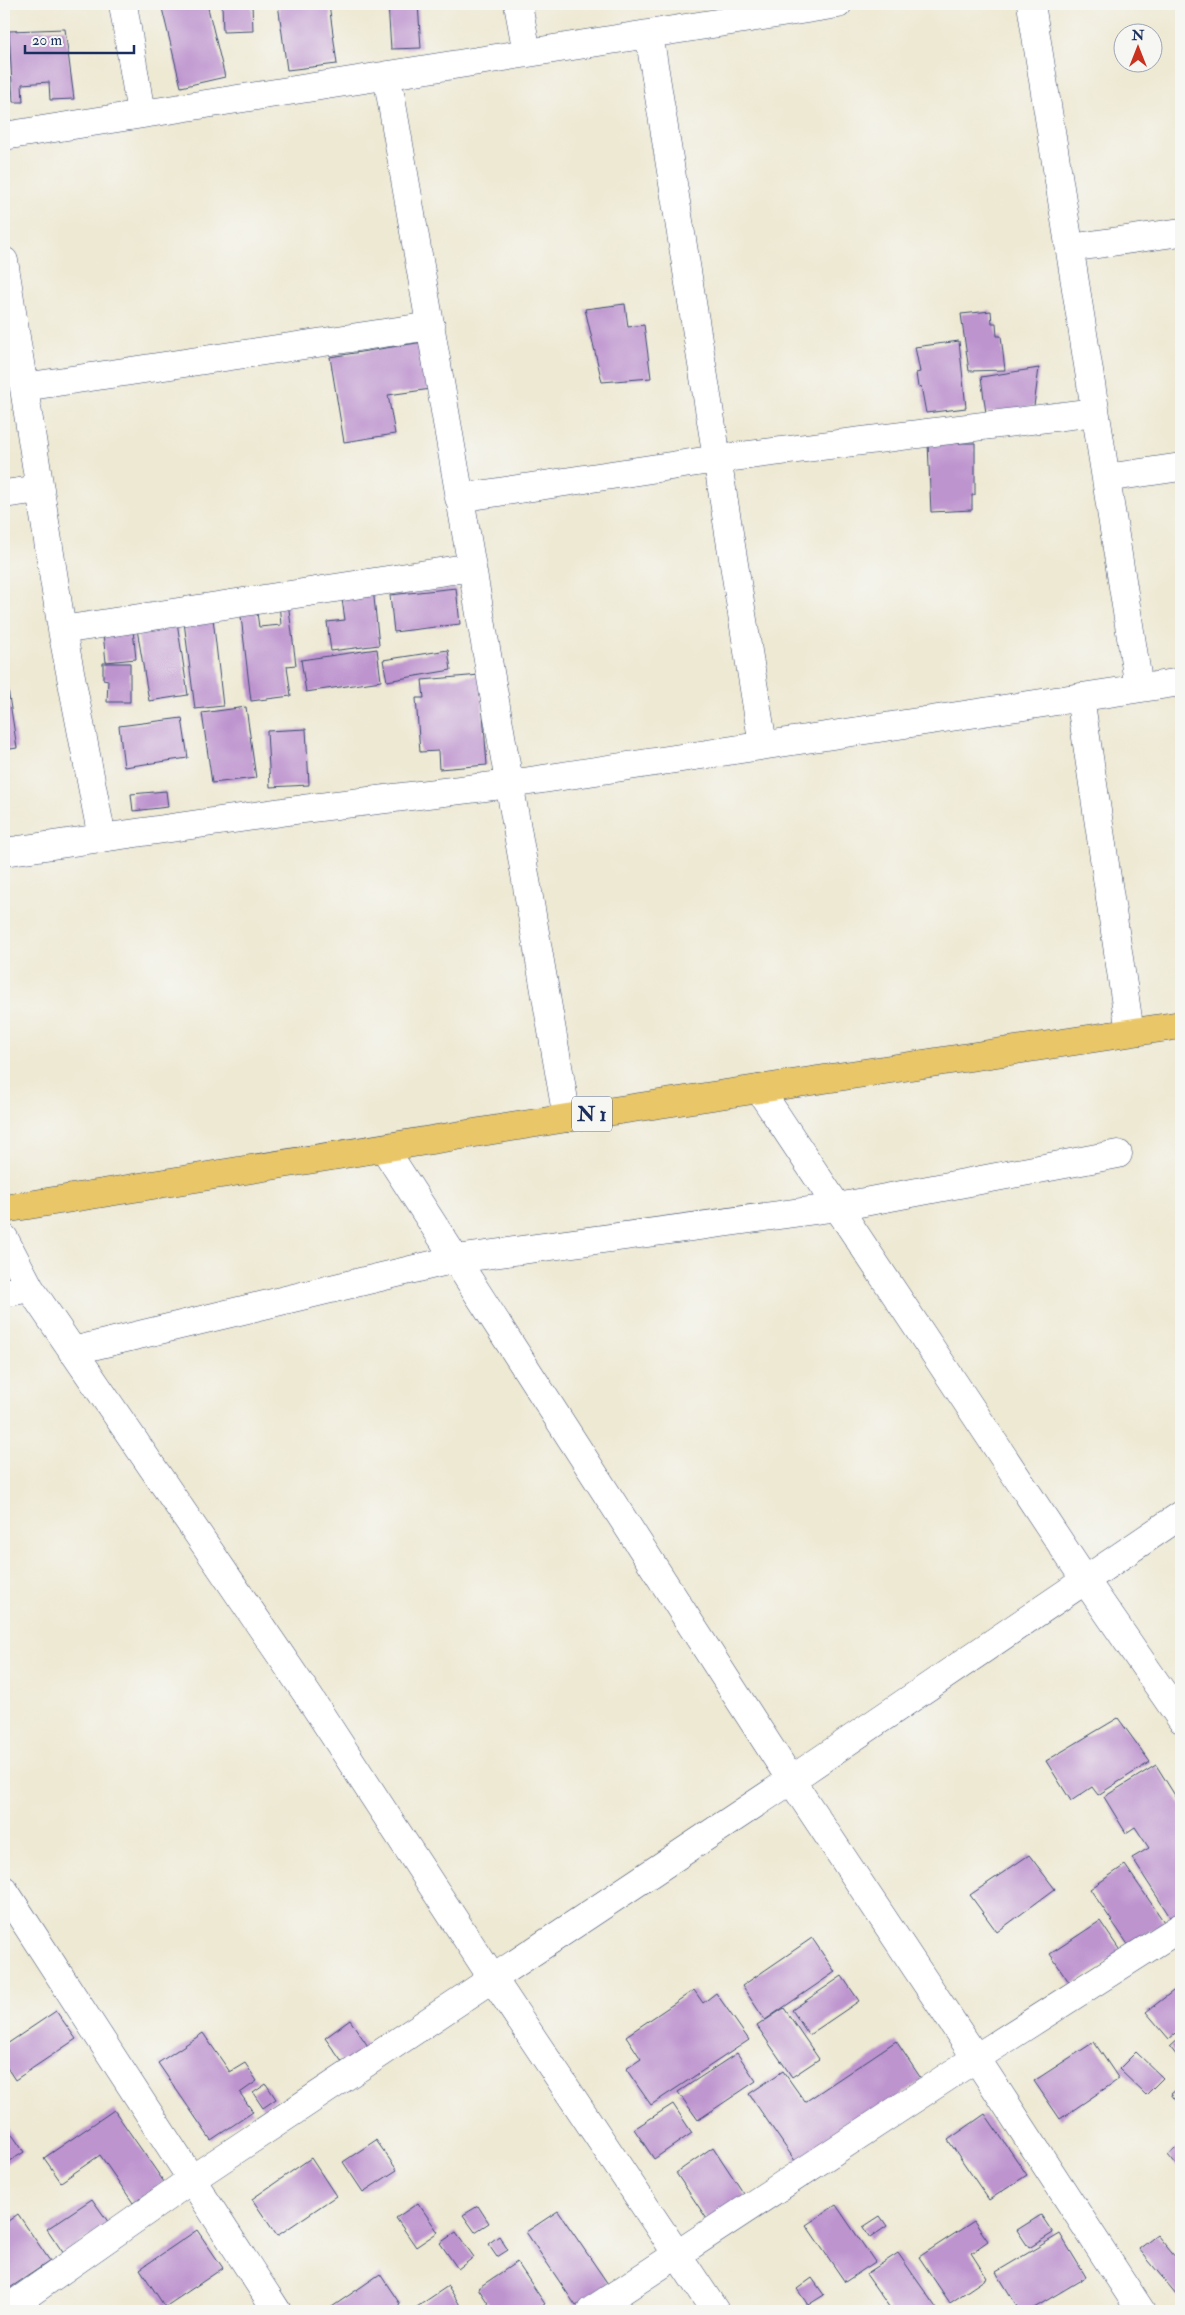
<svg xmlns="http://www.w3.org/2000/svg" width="1185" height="2315" font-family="'IM FELL Double Pica',serif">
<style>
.building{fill:#be94cf}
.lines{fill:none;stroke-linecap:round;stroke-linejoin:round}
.minor-casing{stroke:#3b4b70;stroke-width:29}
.highway-casing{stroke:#3b4b70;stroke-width:29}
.minor{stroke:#fff;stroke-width:28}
.highway{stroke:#e9c769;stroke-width:28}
.labels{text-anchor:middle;stroke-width:5;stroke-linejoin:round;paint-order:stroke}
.shield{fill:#f6f6f2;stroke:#5d6b8a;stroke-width:1}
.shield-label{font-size:20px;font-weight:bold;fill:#1b2f5e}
</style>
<rect width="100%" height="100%" fill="#f6f6f2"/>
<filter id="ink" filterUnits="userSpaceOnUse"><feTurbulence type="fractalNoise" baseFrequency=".02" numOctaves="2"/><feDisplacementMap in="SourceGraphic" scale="10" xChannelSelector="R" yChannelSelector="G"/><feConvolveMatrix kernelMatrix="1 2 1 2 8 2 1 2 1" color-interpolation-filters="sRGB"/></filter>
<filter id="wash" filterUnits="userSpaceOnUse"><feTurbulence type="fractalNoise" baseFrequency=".0096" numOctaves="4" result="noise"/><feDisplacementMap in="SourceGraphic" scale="20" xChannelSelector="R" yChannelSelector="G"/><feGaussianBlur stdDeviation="1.12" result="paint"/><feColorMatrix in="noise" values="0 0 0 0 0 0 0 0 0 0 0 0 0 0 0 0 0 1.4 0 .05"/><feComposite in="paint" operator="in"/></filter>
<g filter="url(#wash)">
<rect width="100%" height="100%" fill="#eee9d3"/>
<g id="blocks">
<path class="building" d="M161 4H207L225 77 181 87Z
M222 4H252L253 31 223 32Z
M278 4H329L337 64 287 70Z
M388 4H418L421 48 391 49Z
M65 29 74 99 50 100 49 82 22 84 23 102H13L9 31Z
M625 304 628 327 644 325 651 378 602 382 585 309Z
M991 311 992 323H996L997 336H1001L1005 370 969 371 961 314Z
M959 341 966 408 926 413 921 386 918 387 916 373 920 372 915 347Z
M423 342 431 389 388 395 395 434 344 442 330 357Z
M1039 368 1034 406 986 413 981 377Z
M928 443H975V495H972V510L931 512Z
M373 588 379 645 331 651 327 622 345 620 341 592Z
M456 588 460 624 394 632 390 595Z
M288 602 296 665 287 666 291 696 251 701 240 608 256 606 259 627 281 625 279 603Z
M213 618 223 706 195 709 184 622Z
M177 622 188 695 149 701 137 629Z
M133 630 136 659 106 662 103 633Z
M377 649 381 681 306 692 301 660Z
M448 650 451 670 387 681 383 660Z
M103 663H130V702H107L108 680 103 679Z
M5 670 17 748 4 750V671Z
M480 675 487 765 439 769 438 751 420 752 416 698H424L422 680Z
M246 707 256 778 212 783 202 713Z
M182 718 188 758 124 767 119 726Z
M306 729 309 785 270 787 267 731Z
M166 791 168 807 133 811 131 794Z
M1118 1718 1150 1762 1098 1795 1092 1787 1071 1801 1046 1761Z
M1156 1765 1181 1805V1919L1174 1923 1132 1858 1149 1848 1135 1827 1126 1833 1104 1797Z
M1029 1855 1055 1889 997 1932 970 1895Z
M1125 1865 1164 1922 1129 1946 1090 1889Z
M1100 1921 1121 1952 1071 1985 1050 1954Z
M812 1938 835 1972 765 2020 742 1986Z
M842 1976 859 2001 809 2035 792 2010Z
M1177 1988 1181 1994V2029L1169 2039 1146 2012Z
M694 1990 703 2003 716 1993 749 2040 651 2105 626 2069 641 2059 626 2036Z
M784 2008 819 2059 792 2077 757 2026Z
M56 2011 76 2039 15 2080 4 2063V2046Z
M350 2020 372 2052 347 2069 325 2038Z
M203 2033 230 2072 245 2063 257 2081 240 2093 253 2112 211 2140 158 2063Z
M1181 2037V2061L1170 2047Z
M896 2041 922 2080 800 2168 749 2094 783 2071 805 2102Z
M1094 2042 1119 2079 1060 2119 1034 2081Z
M1136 2052 1163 2078 1146 2095 1119 2069Z
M737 2053 756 2081 698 2120 678 2092Z
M266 2084 276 2099 263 2108 253 2093Z
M1181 2086V2107L1171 2094Z
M673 2104 692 2133 654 2159 634 2129Z
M114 2110 164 2182 133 2203 100 2155 61 2182 44 2158Z
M985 2114 1027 2175 989 2200 948 2140Z
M4 2123 24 2152 4 2165Z
M376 2140 397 2170 363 2192 343 2162Z
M1181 2144V2171L1168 2155Z
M713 2147 746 2197 709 2222 676 2173Z
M311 2158 336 2196 277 2236 252 2199Z
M92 2199 109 2223 64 2254 47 2229Z
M418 2203 438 2232 416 2247 396 2218Z
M836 2205 875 2262 845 2282 806 2225Z
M478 2206 489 2223 475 2232 463 2215Z
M558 2211 608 2284 576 2306 526 2232Z
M18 2214 50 2261 4 2292V2224Z
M1041 2215 1053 2233 1029 2248 1017 2230Z
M880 2216 887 2226 870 2238 863 2227Z
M974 2221 988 2241 971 2253 987 2278 950 2303 919 2257Z
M197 2230 223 2268 165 2307 140 2269Z
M456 2232 474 2257 458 2269 440 2243Z
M1060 2234 1086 2277 1029 2311H1020L996 2272Z
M1157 2235 1181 2264V2300L1139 2249Z
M499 2236 508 2250 497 2257 488 2244Z
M898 2253 937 2309 933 2311H892L866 2274Z
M517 2262 545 2304 534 2311H493L478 2288Z
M380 2274 400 2304 390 2311H326Z
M812 2278 824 2295 808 2305 797 2289Z
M448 2286 463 2310 462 2311H411Z"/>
</g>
</g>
<g filter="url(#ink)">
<use href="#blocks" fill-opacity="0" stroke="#3b4b70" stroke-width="1"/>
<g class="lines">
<g class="minor-casing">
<path id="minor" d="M123 4 141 114
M518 4 527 53
M1031 4 1139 688
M649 34 763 745
M387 75 567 1118
M4 136 838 4
M1070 248 1181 232
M4 261 62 630 102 838
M24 387 431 326
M1106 478 1181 467
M4 494 40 489
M459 498 717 459 1095 412
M62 630 472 567
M1080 697 1130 1032
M4 852 303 809 510 784 1181 682
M759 1089 1085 1580 1181 1719
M384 1148 791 1780 976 2058 1141 2311
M4 1238 30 1288 309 1697 493 1979 715 2311
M4 1293 30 1288
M72 1351 456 1259 838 1207 1118 1154
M4 1890 277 2311
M4 2311 192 2179 791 1780 1181 1515
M591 2311 976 2058 1181 1927"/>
</g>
<g class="highway-casing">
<path id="highway" d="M4 1209 567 1118 1181 1025"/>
</g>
<use href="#minor" class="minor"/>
<use href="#highway" class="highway"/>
</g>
</g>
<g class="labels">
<rect class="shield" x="572" y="1096.5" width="40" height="35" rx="4"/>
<g class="shield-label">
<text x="592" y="1121">N 1</text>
</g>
</g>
<rect width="1185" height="2315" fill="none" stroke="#f6f6f2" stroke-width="20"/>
<g transform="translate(1138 48)"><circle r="24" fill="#f6f6f2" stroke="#9ea6b7"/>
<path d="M0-4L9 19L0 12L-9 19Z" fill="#c8321e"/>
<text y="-8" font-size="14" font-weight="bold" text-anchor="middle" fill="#1b2f5e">N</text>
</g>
<path d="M25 45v8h109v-8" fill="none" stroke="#1b2f5e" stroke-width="2.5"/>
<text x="32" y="45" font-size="15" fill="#1b2f5e" stroke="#f6f6f2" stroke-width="4" paint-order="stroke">20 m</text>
</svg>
